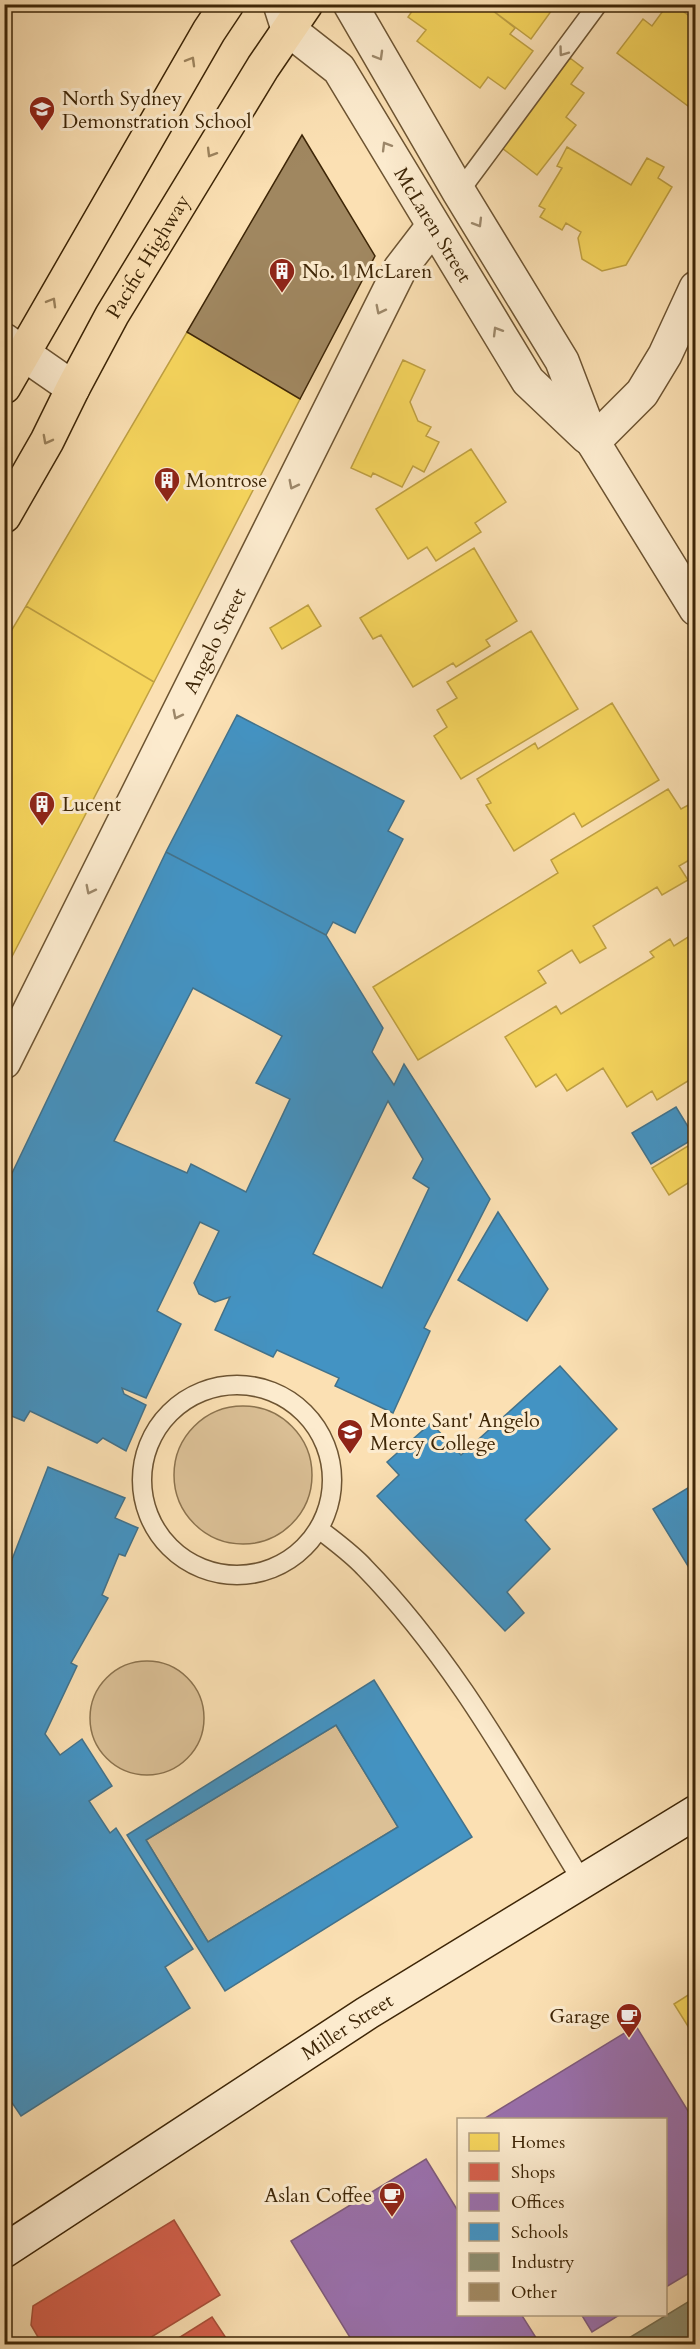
<svg xmlns="http://www.w3.org/2000/svg" width="700" height="2349" font-family="Cardo,serif">
<style>
.green{fill:#dbc096;stroke:#8c734e;stroke-width:1.5}
.homes{fill:#f6d55c;stroke:#bfa042;stroke-width:1.5}
.shops{fill:#d6604d;stroke:#a84f38;stroke-width:1.5}
.offices{fill:#9970ab;stroke:#7e5a7a;stroke-width:1.5}
.schools{fill:#4393c3;stroke:#42728b;stroke-width:1.5;fill-rule:evenodd}
.industry{fill:#8c8c6e;stroke:#756d4f;stroke-width:1.5}
.building{fill:#a08760;stroke:#3e2607;stroke-width:1.5}
.lines{fill:none;stroke-linecap:round;stroke-linejoin:round}
.service-casing{stroke:#6d5432;stroke-width:21}
.minor-casing{stroke:#6d5432;stroke-width:36}
.tertiary-casing{stroke:#6d5432;stroke-width:36}
.secondary-casing{stroke:#3e2607;stroke-width:36}
.primary-casing{stroke:#3e2607;stroke-width:36}
.service{stroke:#fcebce;stroke-width:18}
.minor{stroke:#fcebce;stroke-width:33}
.tertiary{stroke:#fcebce;stroke-width:33}
.secondary{stroke:#fcebce;stroke-width:33}
.primary{stroke:#fbe0b3;stroke-width:33}
.oneway{stroke:#9d886a}
.oneway2{stroke:#9c835d}
.labels{text-anchor:middle;stroke-width:6;stroke-linejoin:round;paint-order:stroke}
.poi-label{font-size:20px;fill:#3e2607;stroke:#fcebce;text-anchor:start}
.street-label{font-size:20px;fill:#3e2607;stroke:#fcebce}
</style>
<rect width="100%" height="100%" fill="#fbe0b3"/>
<filter id="stains"><feTurbulence type="fractalNoise" baseFrequency=".00333" numOctaves="4"/><feColorMatrix values="0 0 0 0 .2 0 0 0 0 .09 0 0 0 0 .02 0 0 0 .5 -.17"/></filter>
<radialGradient id="worn" r=".72"><stop offset=".6" stop-color="#630" stop-opacity="0"/><stop offset="1" stop-color="#630" stop-opacity=".3"/></radialGradient>
<path class="green" d="M174 1475a69 69 0 1 1 138 0a69 69 0 1 1-138 0Z
M90 1718a57 57 0 1 1 114 0a57 57 0 1 1-114 0Z
M336 1725 398 1827 208 1942 146 1840Z"/>
<path class="homes" d="M417 4H484L515 28 510 34 533 51 505 89 488 77 480 88 417 41 426 30 408 17Z
M484 4H544L552 10 531 39Z
M668 4H673L696 21V104L692 109 617 53 643 19 652 26Z
M570 58 583 68 571 84 584 93 566 117 576 125 537 175 502 148Z
M567 147 631 185 647 158 664 167 658 178 672 187 626 265 602 271 582 259 578 238 581 232 566 223 562 230 540 217 545 209 539 206 562 168 557 166Z
M187 332 300 399 154 682 26 606Z
M403 360 425 370 410 402 418 421 431 427 426 436 439 442 424 472 413 466 402 487 373 473 371 477 351 468Z
M471 449 506 502 475 523 481 532 436 561 427 547 408 559 376 509Z
M474 548 517 621 486 640 490 646 456 667 453 663 413 687 381 635 373 639 360 618Z
M308 605 321 626 282 649 270 628Z
M26 606 154 682 4 972V643Z
M531 631 578 709 461 779 434 736 447 727 437 710 457 698 447 682Z
M612 703 659 780 582 827 574 813 514 851 486 805 491 803 477 779 535 743 538 749Z
M668 789 681 809 696 801V856L679 866 688 880 662 895 657 887 593 926 606 948 580 963 572 950 538 971 546 983 418 1060 373 987 558 873 551 860Z
M696 932V1076L657 1100 652 1091 627 1107 603 1068 567 1091 556 1074 536 1087 505 1037 556 1006 561 1014 654 957 650 952 670 939 674 946Z
M696 1141V1189L691 1181 669 1195 652 1168Z
M696 1990V2039L674 2004Z"/>
<path class="shops" d="M174 2220 220 2295 140 2344H42L31 2325 33 2306Z
M212 2317 230 2344H169Z"/>
<path class="offices" d="M636 2026 696 2124V2269L666 2287V2120H482Z
M426 2159 458 2211V2314H521L540 2344H354L291 2241Z
M581 2314H621L592 2332Z"/>
<path class="schools" d="M237 715 404 801 388 831 403 839 355 933 333 922 326 935 166 852Z
M166 852 326 935 383 1028 372 1052 394 1085 404 1064 490 1199 424 1328 430 1331 393 1413 335 1386 339 1378 277 1350 273 1357 215 1330 230 1297 215 1302 199 1294 194 1283 219 1231 200 1222 157 1311 181 1324 146 1398 122 1388 124 1394 146 1405 126 1451 103 1438 97 1443 30 1411 24 1421 4 1413V1190ZM193 988 282 1036 256 1083 290 1099 246 1192 191 1164 187 1173 114 1141ZM388 1101 423 1159 413 1178 429 1188 382 1288 313 1254Z
M676 1107 695 1138 651 1164 632 1133Z
M498 1212 548 1289 527 1321 458 1280Z
M560 1366 617 1429 525 1520 550 1549 507 1592 524 1613 505 1631 377 1496 399 1475 387 1462 431 1423 461 1455Z
M48 1467 125 1498 115 1518 138 1528 125 1556 119 1554 102 1595 108 1598 71 1663 77 1666 45 1734 60 1755 82 1739 112 1786 89 1801 110 1833 116 1828 193 1949 165 1967 190 2008 21 2116 4 2091V1580Z
M696 1483V1579L653 1509Z
M374 1680 472 1837 225 1991 127 1835ZM336 1725 398 1827 208 1942 146 1840Z"/>
<path class="industry" d="M696 2297V2344H619Z"/>
<path class="building" d="M302 135 375 256 300 399 187 332Z"/>
<g class="lines">
<g class="service-casing">
<path id="service" d="M459 192 598 4
M142 1480a95 95 0 1 1 190 0a95 95 0 1 1-190 0Z
M319 1529C334 1541 351 1553 364 1567 454 1659 515 1772 582 1881"/>
</g>
<g class="minor-casing">
<g id="minor">
<path id="s1" d="M4 1062 400 269 433 226"/>
</g>
</g>
<g class="tertiary-casing">
<g id="tertiary">
<path id="s2" d="M280 4 288 29 339 69 528 381 587 437"/>
<path d="M350 4 459 192 562 361 593 442 696 609"/>
<path d="M4 340 73 388"/>
<path d="M593 442 642 393 665 355 696 288"/>
</g>
</g>
<g class="secondary-casing">
<g id="secondary">
<path id="s3" d="M4 2251 367 2013 696 1812"/>
</g>
</g>
<g class="primary-casing">
<g id="primary">
<path d="M4 387 209 31 227 4"/>
<path id="s4" d="M4 516 47 441 73 388 112 315 263 67 306 4"/>
</g>
</g>
<use href="#service" class="service"/>
<use href="#minor" class="minor"/>
<use href="#tertiary" class="tertiary"/>
<use href="#secondary" class="secondary"/>
<use href="#primary" class="primary"/>
</g>
<defs><path id="oneway-chevron" d="M-2-3.5L2.5 0L-2 3.5" fill="none" stroke-width="1.6" stroke-linecap="round" stroke-linejoin="round" transform="scale(1.5)"/></defs>
<g class="oneway">
<use href="#oneway-chevron" transform="translate(563 52) rotate(126)"/>
<use href="#oneway-chevron" transform="translate(379 56) rotate(60)"/>
<use href="#oneway-chevron" transform="translate(386 146) rotate(-121)"/>
<use href="#oneway-chevron" transform="translate(478 223) rotate(59)"/>
<use href="#oneway-chevron" transform="translate(380 310) rotate(117)"/>
<use href="#oneway-chevron" transform="translate(497 331) rotate(-121)"/>
<use href="#oneway-chevron" transform="translate(293 485) rotate(117)"/>
<use href="#oneway-chevron" transform="translate(177 715) rotate(117)"/>
<use href="#oneway-chevron" transform="translate(90 890) rotate(117)"/>
</g>
<g class="oneway2">
<use href="#oneway-chevron" transform="translate(191 61) rotate(-60)"/>
<use href="#oneway-chevron" transform="translate(211 153) rotate(121)"/>
<use href="#oneway-chevron" transform="translate(52 302) rotate(-60)"/>
<use href="#oneway-chevron" transform="translate(47 440) rotate(118)"/>
</g>
<defs>
<g id="school-pin" transform="scale(1.35)"><path d="M0 17L-7.5 6A9.5 9.5 0 1 1 7.5 6Z" fill="#8f2418" stroke="#fcebce"/><path d="M0-5L7-2L0 1L-7-2ZM-4 1L0 2.5L4 1V4Q0 6-4 4Z" fill="#fff"/></g>
<g id="building-pin" transform="scale(1.35)"><path d="M0 17L-7.5 6A9.5 9.5 0 1 1 7.5 6Z" fill="#8f2418" stroke="#fcebce"/><path d="M-4-6H4V6H1V3H-1V6H-4ZM-2.5-4.3h1.7v1.8h-1.7ZM.8-4.3h1.7v1.8H.8ZM-2.5-1h1.7V.8h-1.7ZM.8-1h1.7V.8H.8Z" fill="#fff"/></g>
<g id="cafe-pin" transform="scale(1.35)"><path d="M0 17L-7.5 6A9.5 9.5 0 1 1 7.5 6Z" fill="#8f2418" stroke="#fcebce"/><path d="M-5.5-4.5H6V0H3Q3 3.5 0 3.5H-2.5Q-5.5 3.5-5.5 0ZM3-3.2v2h1.7v-2ZM-6 4.5H4V6H-6Z" fill="#fff"/></g>
</defs>
<g fill-rule="evenodd">
<use href="#school-pin" x="42" y="109"/>
<use href="#building-pin" x="282" y="271"/>
<use href="#building-pin" x="167" y="480"/>
<use href="#building-pin" x="42" y="804"/>
<use href="#school-pin" x="350" y="1432"/>
<use href="#cafe-pin" x="629" y="2016"/>
<use href="#cafe-pin" x="392" y="2195"/>
</g>
<g class="labels">
<g class="poi-label">
<text x="62" y="105">North Sydney<tspan x="62" dy="23">Demonstration School</tspan></text>
<text x="302" y="278">No. 1 McLaren</text>
<text x="186" y="487">Montrose</text>
<text x="62" y="811">Lucent</text>
<text x="370" y="1427">Monte Sant' Angelo<tspan x="370" dy="23">Mercy College</tspan></text>
<text x="610" y="2023" text-anchor="end">Garage</text>
<text x="372" y="2202" text-anchor="end">Aslan Coffee</text>
</g>
<g class="street-label">
<text dy="7" stroke="none"><textPath href="#s2" startOffset="273">McLaren Street</textPath></text>
<text dy="7" stroke="none"><textPath href="#s4" startOffset="297">Pacific Highway</textPath></text>
<text dy="7" stroke="none"><textPath href="#s1" startOffset="471">Angelo Street</textPath></text>
<text dy="7" stroke="none"><textPath href="#s3" startOffset="410">Miller Street</textPath></text>
</g>
</g>
<rect width="700" height="2349" fill="none" stroke="#fbe0b3" stroke-width="24"/>
<rect x="6" y="6" width="688" height="2337" fill="none" stroke="#3e2607" stroke-width="3"/>
<rect x="12" y="12" width="676" height="2325" fill="none" stroke="#3e2607" stroke-width="1.5"/>
<rect x="457" y="2118" width="210" height="198" fill="#fcebce" stroke="#b09c7e" stroke-width="1.5"/>
<rect x="469" y="2133" width="30" height="18" fill="#f6d55c" stroke="#b09c7e" stroke-width="1.5"/>
<text x="511" y="2148" font-size="18" fill="#3e2607">Homes</text>
<rect x="469" y="2163" width="30" height="18" fill="#d6604d" stroke="#b09c7e" stroke-width="1.5"/>
<text x="511" y="2178" font-size="18" fill="#3e2607">Shops</text>
<rect x="469" y="2193" width="30" height="18" fill="#9970ab" stroke="#b09c7e" stroke-width="1.5"/>
<text x="511" y="2208" font-size="18" fill="#3e2607">Offices</text>
<rect x="469" y="2223" width="30" height="18" fill="#4393c3" stroke="#b09c7e" stroke-width="1.5"/>
<text x="511" y="2238" font-size="18" fill="#3e2607">Schools</text>
<rect x="469" y="2253" width="30" height="18" fill="#8c8c6e" stroke="#b09c7e" stroke-width="1.5"/>
<text x="511" y="2268" font-size="18" fill="#3e2607">Industry</text>
<rect x="469" y="2283" width="30" height="18" fill="#a08760" stroke="#b09c7e" stroke-width="1.5"/>
<text x="511" y="2298" font-size="18" fill="#3e2607">Other</text>
<rect width="100%" height="100%" filter="url(#stains)"/>
<rect width="100%" height="100%" fill="url(#worn)"/>
</svg>
